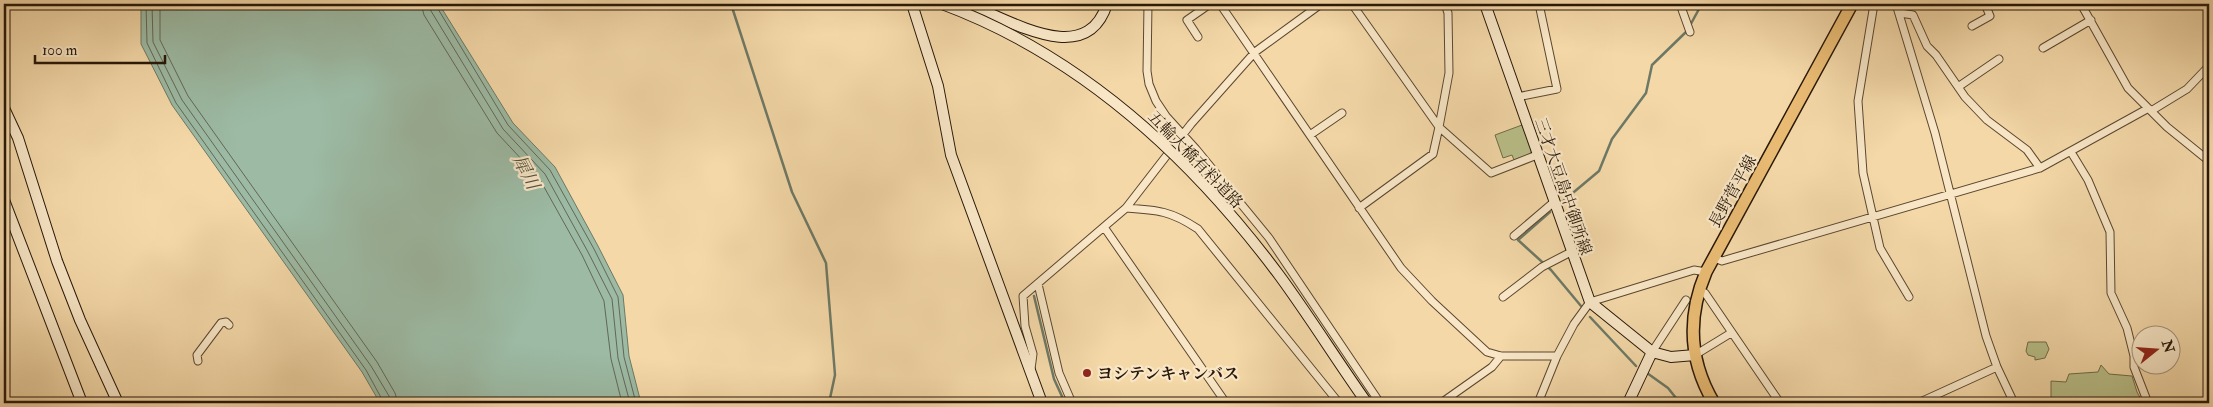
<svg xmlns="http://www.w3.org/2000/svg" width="2213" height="407" font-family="'IM FELL Double Pica','Noto Serif JP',serif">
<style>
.green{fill:#b9bf89;stroke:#706b48}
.water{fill:#9cbaa4;stroke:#6d7966}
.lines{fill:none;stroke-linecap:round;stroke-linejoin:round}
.shore{stroke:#626856;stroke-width:1}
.stream{stroke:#6d7966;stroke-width:2.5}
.street-casing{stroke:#5a4730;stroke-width:9}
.secondary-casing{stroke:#271708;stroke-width:12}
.primary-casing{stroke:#271708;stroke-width:14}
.street{stroke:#f8e6c6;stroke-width:7}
.secondary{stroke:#f8e6c6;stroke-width:10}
.primary{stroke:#eabc74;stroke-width:11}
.secondary-bridge-casing{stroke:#271708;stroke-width:12;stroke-linecap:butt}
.secondary-bridge{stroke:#f8e6c6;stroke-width:10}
.poi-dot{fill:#8f2418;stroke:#f8e6c6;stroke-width:2}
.labels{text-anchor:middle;stroke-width:4.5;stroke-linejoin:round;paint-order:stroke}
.street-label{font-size:16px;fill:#271708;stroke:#f8e6c6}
.poi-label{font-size:16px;font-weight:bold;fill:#271708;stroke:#f8e6c6;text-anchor:start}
.water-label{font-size:18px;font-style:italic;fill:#50503f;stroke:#f8e6c6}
</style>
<rect width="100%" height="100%" fill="#f4d8a8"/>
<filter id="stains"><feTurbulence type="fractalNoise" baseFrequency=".004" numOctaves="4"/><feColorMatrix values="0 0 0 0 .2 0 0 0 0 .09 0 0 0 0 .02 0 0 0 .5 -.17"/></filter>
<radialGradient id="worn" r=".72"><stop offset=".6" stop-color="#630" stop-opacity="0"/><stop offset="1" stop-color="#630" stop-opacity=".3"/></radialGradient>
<path class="green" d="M1522 125 1532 150 1530 154 1514 160 1512 155 1503 158 1495 135Z
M2028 342H2046L2049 349 2045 358 2035 360V357L2028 355 2026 351Z
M2101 365 2109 374 2132 376 2137 392 2143 403H2051V381L2066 382 2069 374 2098 372Z"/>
<path class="water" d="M141 4H439L513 123 555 167 598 246 623 295 629 356 641 403H380L362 372 172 105 141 44Z"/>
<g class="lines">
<path class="shore" d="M146 4 147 43 176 103 366 370 384 403
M152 4 153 42 182 100 371 366 389 396 390 403
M160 4V40L188 96 377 362 395 393 398 403
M421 4 424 15 497 133 539 178 582 255 604 301 611 359 622 403
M429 4 431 11 503 129 545 174 588 252 612 299 618 358 630 403
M435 4 508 125 550 170 594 249 618 297 624 357 636 403"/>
<path class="stream" d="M731 4 792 192 826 263 835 375 829 403
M1562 202 1599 171 1612 139 1646 93 1652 65 1687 31 1699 9 1720 4
M1550 212 1518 240 1551 270 1581 306
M1034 296 1054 379 1065 403
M1590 317 1636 366
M1647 373 1668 388 1680 403"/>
<g class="street-casing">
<path id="street" d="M1148 4 1147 71 1149 84 1156 101 1166 116 1196 149 1269 238 1380 403
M1220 4 1401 268 1432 301 1487 352 1501 356H1557
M1352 4 1439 127 1433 154 1359 208
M1445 4 1448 13 1449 73 1439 127 1491 173 1537 155
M1680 4 1690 32
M1874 4 1858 101 1863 173 1880 248 1909 297
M1896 4 1935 133 1986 336 1997 367 2014 403
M2081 4 2128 88 2167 127 2209 161
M1900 13 1913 15 1927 46 1936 55 1965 97 1987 120 2027 150 2040 168
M1972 26 1990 16 1985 4
M1198 37 1187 20 1210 4
M2043 48 2091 20
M1958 87 1999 59
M1517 97 1557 89 1539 4
M2151 111 2187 89 2209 66
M1310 135 1342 113
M2071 152 2088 180 2110 232 2111 293 2127 328 2134 356V367L2148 403
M1126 208C1158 210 1171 211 1198 229L1339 403
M1104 227 1226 403
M1514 236 1554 202
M1714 258 1722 261 2040 168 2147 109
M1038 284 1059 373 1072 403
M1705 293 1780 403
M1503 297 1542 267 1571 252
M1652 352 1686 300
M1695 355 1731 333
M198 361 197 355 221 323 226 322 229 325
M1031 369 1033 354 1025 326 1023 296 1126 208 1191 124 1255 52 1321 4
M1441 403 1492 367 1501 356
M1538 403 1557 356 1574 324 1590 302 1694 270 1706 272
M1918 403 1997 367"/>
</g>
<g class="secondary-casing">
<path id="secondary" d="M912 4 938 86 951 155 1042 403
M967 4C1009 19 1086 70 1107 4
M1485 4 1590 302 1652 352 1671 357 1695 355
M4 108 18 138 57 261 80 320 118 403
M4 200 82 403
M1628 403 1652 352"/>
</g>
<g class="primary-casing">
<path id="primary" d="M1714 403C1689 361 1687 317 1706 272L1852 4"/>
</g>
<use href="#street" class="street"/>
<use href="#secondary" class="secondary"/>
<use href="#primary" class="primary"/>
<g class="secondary-bridge-casing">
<path id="secondary-bridge" d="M942 4C1082 56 1191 157 1279 275 1310 317 1337 361 1367 403"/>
</g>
<use href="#secondary-bridge" class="secondary-bridge"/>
</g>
<circle class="poi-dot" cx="1087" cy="373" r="5"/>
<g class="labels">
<g class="street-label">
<text transform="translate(1196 159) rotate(46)" y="6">五輪大橋有料道路</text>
<text transform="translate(1564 186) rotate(71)" y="6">三才大豆島中御所線</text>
<text transform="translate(1732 191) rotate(-61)" y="6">長野菅平線</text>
</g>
<g class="poi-label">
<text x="1097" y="379">ヨシテンキャンバス</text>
</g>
<g class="water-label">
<text transform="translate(526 172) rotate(63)" y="6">犀川</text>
</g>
</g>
<rect width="2213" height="407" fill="none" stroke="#f4d8a8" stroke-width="20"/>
<rect x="5" y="5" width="2203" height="397" fill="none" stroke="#271708" stroke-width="2.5"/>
<rect x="10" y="10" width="2193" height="387" fill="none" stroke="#271708"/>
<g transform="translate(2156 350) rotate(73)"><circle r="24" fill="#f8e6c6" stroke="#a4937a"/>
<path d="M0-4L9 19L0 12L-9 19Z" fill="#8f2418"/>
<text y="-8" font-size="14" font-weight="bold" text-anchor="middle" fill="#271708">N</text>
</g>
<path d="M35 55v8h130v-8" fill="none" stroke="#271708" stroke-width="2.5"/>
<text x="42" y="55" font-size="15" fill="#271708" stroke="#f8e6c6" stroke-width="4" paint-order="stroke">100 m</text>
<rect width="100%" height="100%" filter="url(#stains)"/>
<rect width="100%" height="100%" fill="url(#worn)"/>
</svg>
